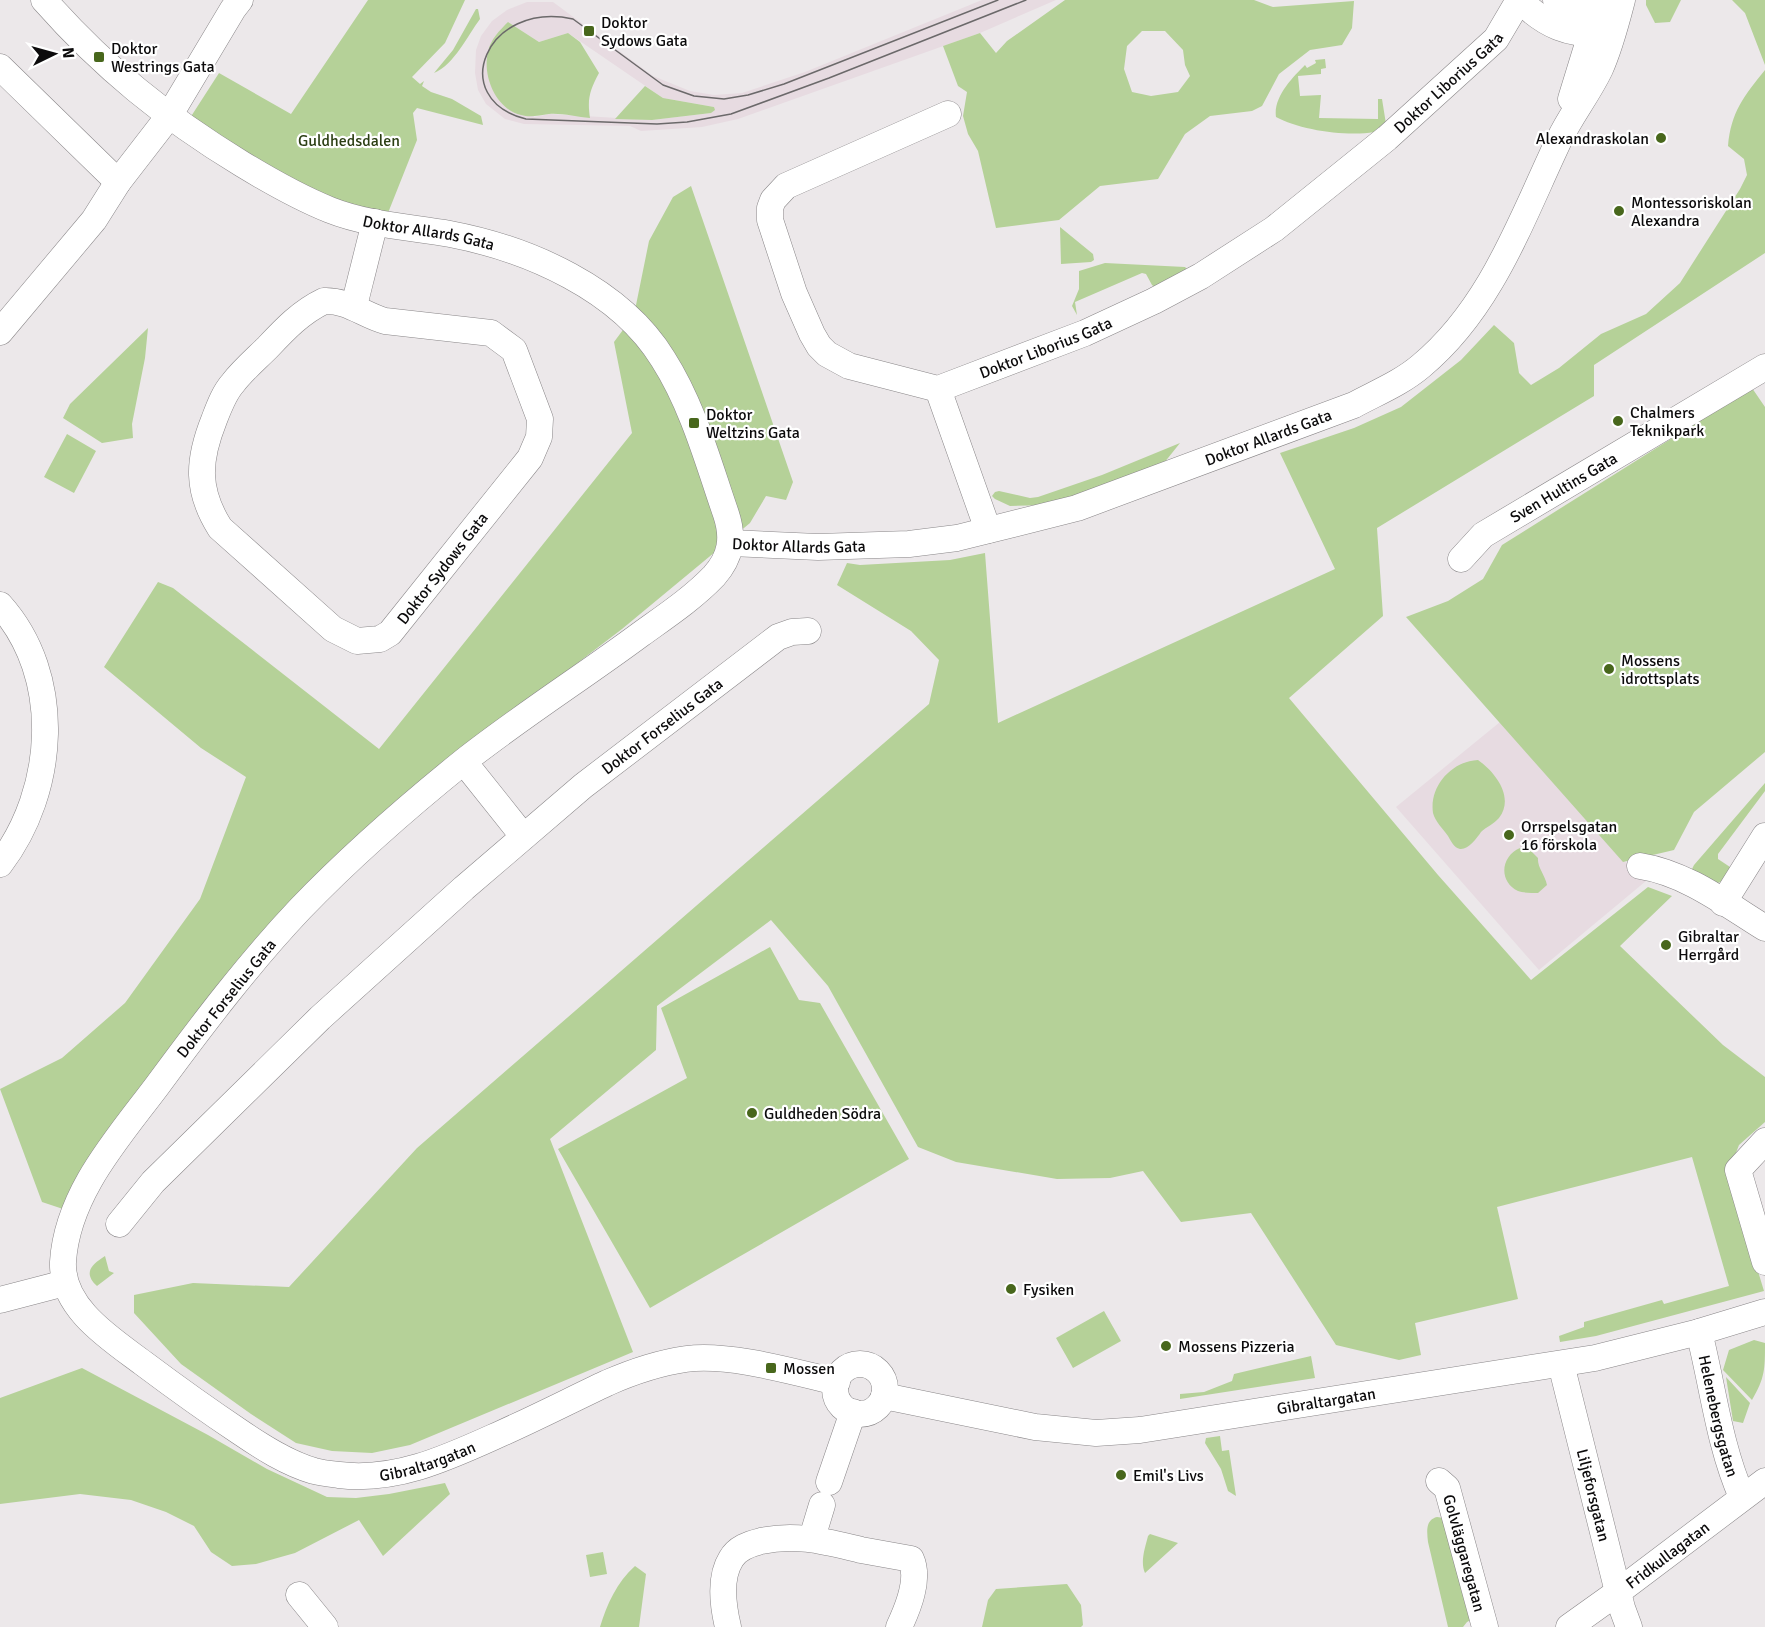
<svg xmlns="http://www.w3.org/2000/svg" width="1765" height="1627" font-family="Signika,sans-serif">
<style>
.built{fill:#e7dbe1;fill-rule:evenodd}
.green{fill:#b5d198;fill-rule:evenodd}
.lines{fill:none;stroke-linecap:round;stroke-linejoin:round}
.minor-casing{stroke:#898688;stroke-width:27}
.minor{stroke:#fff;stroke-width:26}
.tram{stroke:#6b696a;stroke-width:1.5}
.poi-dot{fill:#48671c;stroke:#fff;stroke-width:2}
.labels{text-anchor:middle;stroke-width:4.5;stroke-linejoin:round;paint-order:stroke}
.poi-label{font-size:16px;fill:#0c0b0c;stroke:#fff;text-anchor:start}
.street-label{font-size:16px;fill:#0c0b0c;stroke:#fff}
.park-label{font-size:16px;fill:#2b3e13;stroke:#fff}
</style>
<rect width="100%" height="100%" fill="#ece8ea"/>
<path class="built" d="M982 0H1056L980 33 738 119 702 127 641 131 630 126 524 124 505 119 486 104 478 90 475 73 476 50 481 36 492 21 507 10 527 2H553L653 76 690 91 714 95 742 93 805 72ZM508 22 539 42 568 33 663 98 714 107 711 113 652 120 550 114 534 117Z
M1500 722 1623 861 1628 863 1646 881 1539 970 1396 807Z"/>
<path class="green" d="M368 0H465L445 43 412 77 420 84 424 81 422 86 431 92 452 99 481 116 483 125 417 108 413 113 417 140 386 218 320 201 190 118 219 73 291 114Z
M1065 0H1254L1273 7 1354 1 1352 28 1342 45 1310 50 1279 74 1262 106 1252 111 1210 116 1185 134 1158 179 1100 186 1059 220 996 228 978 151 968 134 963 116 967 92 958 86 943 46 980 33 996 53 1007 41ZM1142 31H1165L1183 50 1185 65 1190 76 1178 92 1151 96 1132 92 1124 69 1127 46Z
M1646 0H1681L1670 22 1655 23 1646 5Z
M1732 0H1765V65L1745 13Z
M476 9H478L480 19C468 35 454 65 434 73L453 50Z
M508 22 539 42 568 33 580 42 599 73C590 90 587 98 590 118 577 117 562 113 549 114 539 115 531 118 521 115 496 109 482 76 488 52 490 40 500 30 508 22Z
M1325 59 1326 68 1321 69V74L1298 76 1300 96 1321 95 1319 118 1378 119V99H1382L1386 124C1382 127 1378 131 1374 132 1348 137 1299 130 1276 117 1273 97 1293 77 1305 65L1307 68 1316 63 1315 60Z
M1765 70V253L1594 365V396L1377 528 1383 616 1289 698 1438 875 1531 980 1648 887 1672 896 1620 946 1723 1045 1765 1077V1122L1739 1145 1728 1173 1764 1291 1596 1336 1560 1342 1559 1336 1584 1327V1322L1662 1300 1664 1304 1729 1286 1692 1157 1497 1207 1518 1299 1415 1323 1421 1355 1399 1360 1336 1345 1251 1213 1181 1222 1143 1171 1110 1178 1057 1179 956 1162 918 1147 828 986 771 920 657 1006 656 1050 550 1139 633 1352 410 1445 372 1453 332 1451 296 1443 251 1414 181 1364 134 1313V1295L193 1283 289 1287 417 1148 929 704 939 660 911 631 837 585 847 563 860 565 950 560 985 553 998 723 1335 569 1280 453 1354 428 1401 407 1461 360 1494 325 1514 343 1519 373 1531 385 1559 368 1601 334 1646 314 1680 283 1740 189 1747 175 1744 159 1728 146C1731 112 1744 96 1765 70Z
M645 86 663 98 714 107 715 110 711 113 652 120 615 119Z
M691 186 793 482 786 500 766 496 750 523 622 629 512 713 361 839 66 1210 42 1202 0 1089 62 1058 125 1003 200 899 246 777 201 748 104 667 158 582 173 588 379 749 632 433 614 342 634 315 649 241 673 197Z
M1060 227 1093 254 1094 260 1091 262 1061 264Z
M1105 263 1185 267 1188 270 1156 288 1152 285 1146 274 1142 273 1075 302 1077 315 1072 306 1079 289V271Z
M148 328 145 358 132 424 133 438 102 443 63 418 70 404Z
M1752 388 1765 407V752L1694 812 1674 850 1623 862 1406 617 1448 601 1483 579 1502 545Z
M67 434 96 451 74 493 44 477Z
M1180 443 1160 468 1050 505 1010 506 995 499 992 496 995 492 999 491 1030 498 1038 497 1102 475Z
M1478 760C1495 772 1515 797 1499 818 1494 824 1486 827 1481 832 1477 838 1468 850 1460 849 1454 848 1451 841 1448 836 1443 829 1435 821 1433 813 1429 786 1452 761 1478 760Z
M1765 783V791L1718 854V859L1730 867 1722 881 1714 885 1690 873 1694 865Z
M1520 848H1528L1538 858C1537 867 1545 875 1547 885L1538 893C1532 893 1523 893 1518 891 1498 881 1501 856 1520 848Z
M770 947 799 1000 820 1003 909 1159 650 1308 558 1149 687 1078 661 1008Z
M105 1256 109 1271 114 1273 97 1286C83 1273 91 1265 105 1256Z
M1104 1311 1121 1341 1073 1368 1056 1338Z
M1754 1340 1765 1343C1765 1369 1765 1378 1752 1400L1723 1370 1729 1350Z
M1311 1356 1315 1378 1180 1399V1394L1204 1392 1232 1381 1234 1374Z
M82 1368 208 1435 267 1469 327 1497 356 1498 389 1494 445 1483 450 1494 383 1556 359 1520 295 1553 256 1564 232 1566 211 1552 194 1526 166 1512 131 1500 80 1494 0 1504V1398Z
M1726 1377 1750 1403 1743 1423 1733 1421Z
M1220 1436 1222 1451 1229 1450 1236 1496 1228 1491 1221 1469 1205 1443 1206 1438Z
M1437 1517 1444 1518 1476 1617 1467 1622 1463 1627H1448L1428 1542C1427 1532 1425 1520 1437 1517Z
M1150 1534 1178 1543 1145 1573C1140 1562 1145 1548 1148 1536Z
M603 1552 607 1574 590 1577 586 1555Z
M635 1566 646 1574 639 1627H600C607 1604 617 1582 635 1566Z
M1067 1584 1081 1605 1083 1625 1081 1627H982L988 1600 996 1589Z"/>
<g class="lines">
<g class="minor-casing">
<g id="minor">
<path id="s1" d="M44 0C104 68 165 117 242 164 270 181 300 198 330 210 368 225 410 227 450 234 529 249 620 289 663 359 693 406 708 462 726 514 734 538 731 557 714 576 693 598 666 616 641 634 583 677 520 717 463 762 406 808 351 856 300 909 248 964 202 1025 157 1086 118 1138 67 1194 63 1262 61 1308 111 1339 143 1363 175 1387 207 1410 240 1432 262 1447 287 1463 314 1471 322 1473 331 1474 339 1475 397 1482 449 1457 500 1434 536 1418 571 1400 607 1383 632 1372 658 1363 686 1359 729 1353 794 1372 837 1382"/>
<path d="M1520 0C1545 26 1569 35 1605 34"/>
<path d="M1556 0 1588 12 1609 30"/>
<path d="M0 67 118 182"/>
<path d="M1571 99 1591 34 1604 0"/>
<path id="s2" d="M948 114 786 186 773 200 770 208V220L794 293 812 334 819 346 827 354 849 366 938 389 1085 333 1154 301 1201 276 1274 229 1387 138 1496 39 1519 0"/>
<path d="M324 301C348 300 363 315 385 321L491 333 514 350 540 419 539 437 530 458 390 633 380 639 357 641 333 629 220 528C196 490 198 460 214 420 219 407 224 393 233 383 243 370 256 359 268 347 285 329 301 312 324 301Z"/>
<path d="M354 306 375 222"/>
<path d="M0 332 94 220 118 182 169 116 233 9 240 0"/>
<path d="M938 389 988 530"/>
<path id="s3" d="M731 543 818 547 909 544 957 538 1077 508 1354 405C1376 393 1401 383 1421 366 1491 308 1521 220 1559 140 1571 115 1588 94 1600 69 1610 47 1616 23 1622 0"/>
<path id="s4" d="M1461 559 1483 535 1765 367"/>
<path d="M0 605C64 676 56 791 0 864"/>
<path d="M464 762 523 836"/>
<path d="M1640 866C1686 873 1726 904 1765 928"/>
<path d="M1723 903 1765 836"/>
<path d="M1765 1141 1738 1170 1765 1262"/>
<path id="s5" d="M119 1224 153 1182 320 1018 464 888 583 786 778 637 792 632 808 631"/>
<path d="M0 1300 65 1283"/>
<path id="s6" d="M1699 1332C1713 1387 1719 1445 1742 1497"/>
<path id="s7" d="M1561 1364 1622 1608 1629 1627"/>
<circle cx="860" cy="1389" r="25"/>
<path id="s8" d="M884 1396 1035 1427 1096 1433 1140 1430 1595 1358 1699 1332 1765 1312"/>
<path id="s9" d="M1439 1481 1447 1488 1485 1627"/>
<path d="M829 1482 853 1412"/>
<path d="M812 1538 822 1505"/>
<path d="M299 1595 325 1627"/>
<path d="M728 1627C723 1606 719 1578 731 1559 737 1548 749 1544 761 1541 797 1533 827 1542 861 1550 878 1553 895 1556 911 1559 920 1579 908 1608 899 1627"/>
<path id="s10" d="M1569 1627 1618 1592 1765 1481"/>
</g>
</g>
<use href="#minor" class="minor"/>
<path class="tram" d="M998 0 784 84 748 95 724 99 694 96 663 85 573 19C486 0 446 99 526 119L657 124 687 122 731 114 829 78 1026 0"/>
</g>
<g class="poi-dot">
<rect x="583" y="25" width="12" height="12" rx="3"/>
<rect x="93" y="51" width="12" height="12" rx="3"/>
<circle cx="1661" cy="138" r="6"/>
<circle cx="1619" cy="211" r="6"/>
<circle cx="1618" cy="421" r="6"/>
<rect x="688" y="417" width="12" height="12" rx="3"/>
<circle cx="1609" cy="669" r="6"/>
<circle cx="1509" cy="835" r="6"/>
<circle cx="1666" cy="945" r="6"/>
<circle cx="752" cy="1113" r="6"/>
<circle cx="1011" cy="1289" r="6"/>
<circle cx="1166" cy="1346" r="6"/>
<rect x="765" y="1362" width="12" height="12" rx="3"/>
<circle cx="1121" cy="1475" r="6"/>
</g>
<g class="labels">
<g class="poi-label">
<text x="601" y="28">Doktor<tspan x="601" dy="18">Sydows Gata</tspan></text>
<text x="111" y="54">Doktor<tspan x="111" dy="18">Westrings Gata</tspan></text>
<text x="1649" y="144" text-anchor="end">Alexandraskolan</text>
<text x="1631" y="208">Montessoriskolan<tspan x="1631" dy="18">Alexandra</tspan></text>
<text x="1630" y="418">Chalmers<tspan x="1630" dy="18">Teknikpark</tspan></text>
<text x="706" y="420">Doktor<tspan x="706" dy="18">Weltzins Gata</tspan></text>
<text x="1621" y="666">Mossens<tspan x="1621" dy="18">idrottsplats</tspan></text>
<text x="1521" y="832">Orrspelsgatan<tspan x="1521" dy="18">16 förskola</tspan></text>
<text x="1678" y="942">Gibraltar<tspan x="1678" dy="18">Herrgård</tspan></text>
<text x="764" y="1119">Guldheden Södra</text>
<text x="1023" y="1295">Fysiken</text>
<text x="1178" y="1352">Mossens Pizzeria</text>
<text x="783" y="1374">Mossen</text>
<text x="1133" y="1481">Emil's Livs</text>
</g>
<g class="street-label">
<text dy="6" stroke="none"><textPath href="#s2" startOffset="1082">Doktor Liborius Gata</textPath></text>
<text dy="6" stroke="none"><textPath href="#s1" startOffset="459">Doktor Allards Gata</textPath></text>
<text dy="6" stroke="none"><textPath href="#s2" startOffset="596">Doktor Liborius Gata</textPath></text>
<text dy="6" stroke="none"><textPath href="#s3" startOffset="554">Doktor Allards Gata</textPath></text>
<text dy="6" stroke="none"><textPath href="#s4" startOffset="126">Sven Hultins Gata</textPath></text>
<text dy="6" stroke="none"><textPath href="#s3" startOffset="68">Doktor Allards Gata</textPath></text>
<text transform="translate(442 568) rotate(-52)" y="6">Doktor Sydows Gata</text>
<text dy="6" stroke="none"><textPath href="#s5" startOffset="738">Doktor Forselius Gata</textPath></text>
<text transform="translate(226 998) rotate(-51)" y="6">Doktor Forselius Gata</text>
<text dy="6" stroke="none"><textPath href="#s8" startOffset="448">Gibraltargatan</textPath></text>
<text dy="6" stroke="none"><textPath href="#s6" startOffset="86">Helenebergsgatan</textPath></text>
<text dy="6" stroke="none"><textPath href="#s1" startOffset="2384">Gibraltargatan</textPath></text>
<text dy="6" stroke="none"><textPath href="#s7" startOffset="135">Liljeforsgatan</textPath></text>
<text dy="6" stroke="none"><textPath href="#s9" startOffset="78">Golvläggaregatan</textPath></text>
<text dy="6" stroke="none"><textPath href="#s10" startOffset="122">Fridkullagatan</textPath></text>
</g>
<g class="park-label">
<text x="349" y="146">Guldhedsdalen</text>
</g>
</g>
<g transform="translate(54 54) rotate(85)" stroke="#ffffff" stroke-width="4.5" paint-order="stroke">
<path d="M0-4.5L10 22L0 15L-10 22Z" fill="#0c0b0c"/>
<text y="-9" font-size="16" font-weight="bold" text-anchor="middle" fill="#0c0b0c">N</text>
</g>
</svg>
